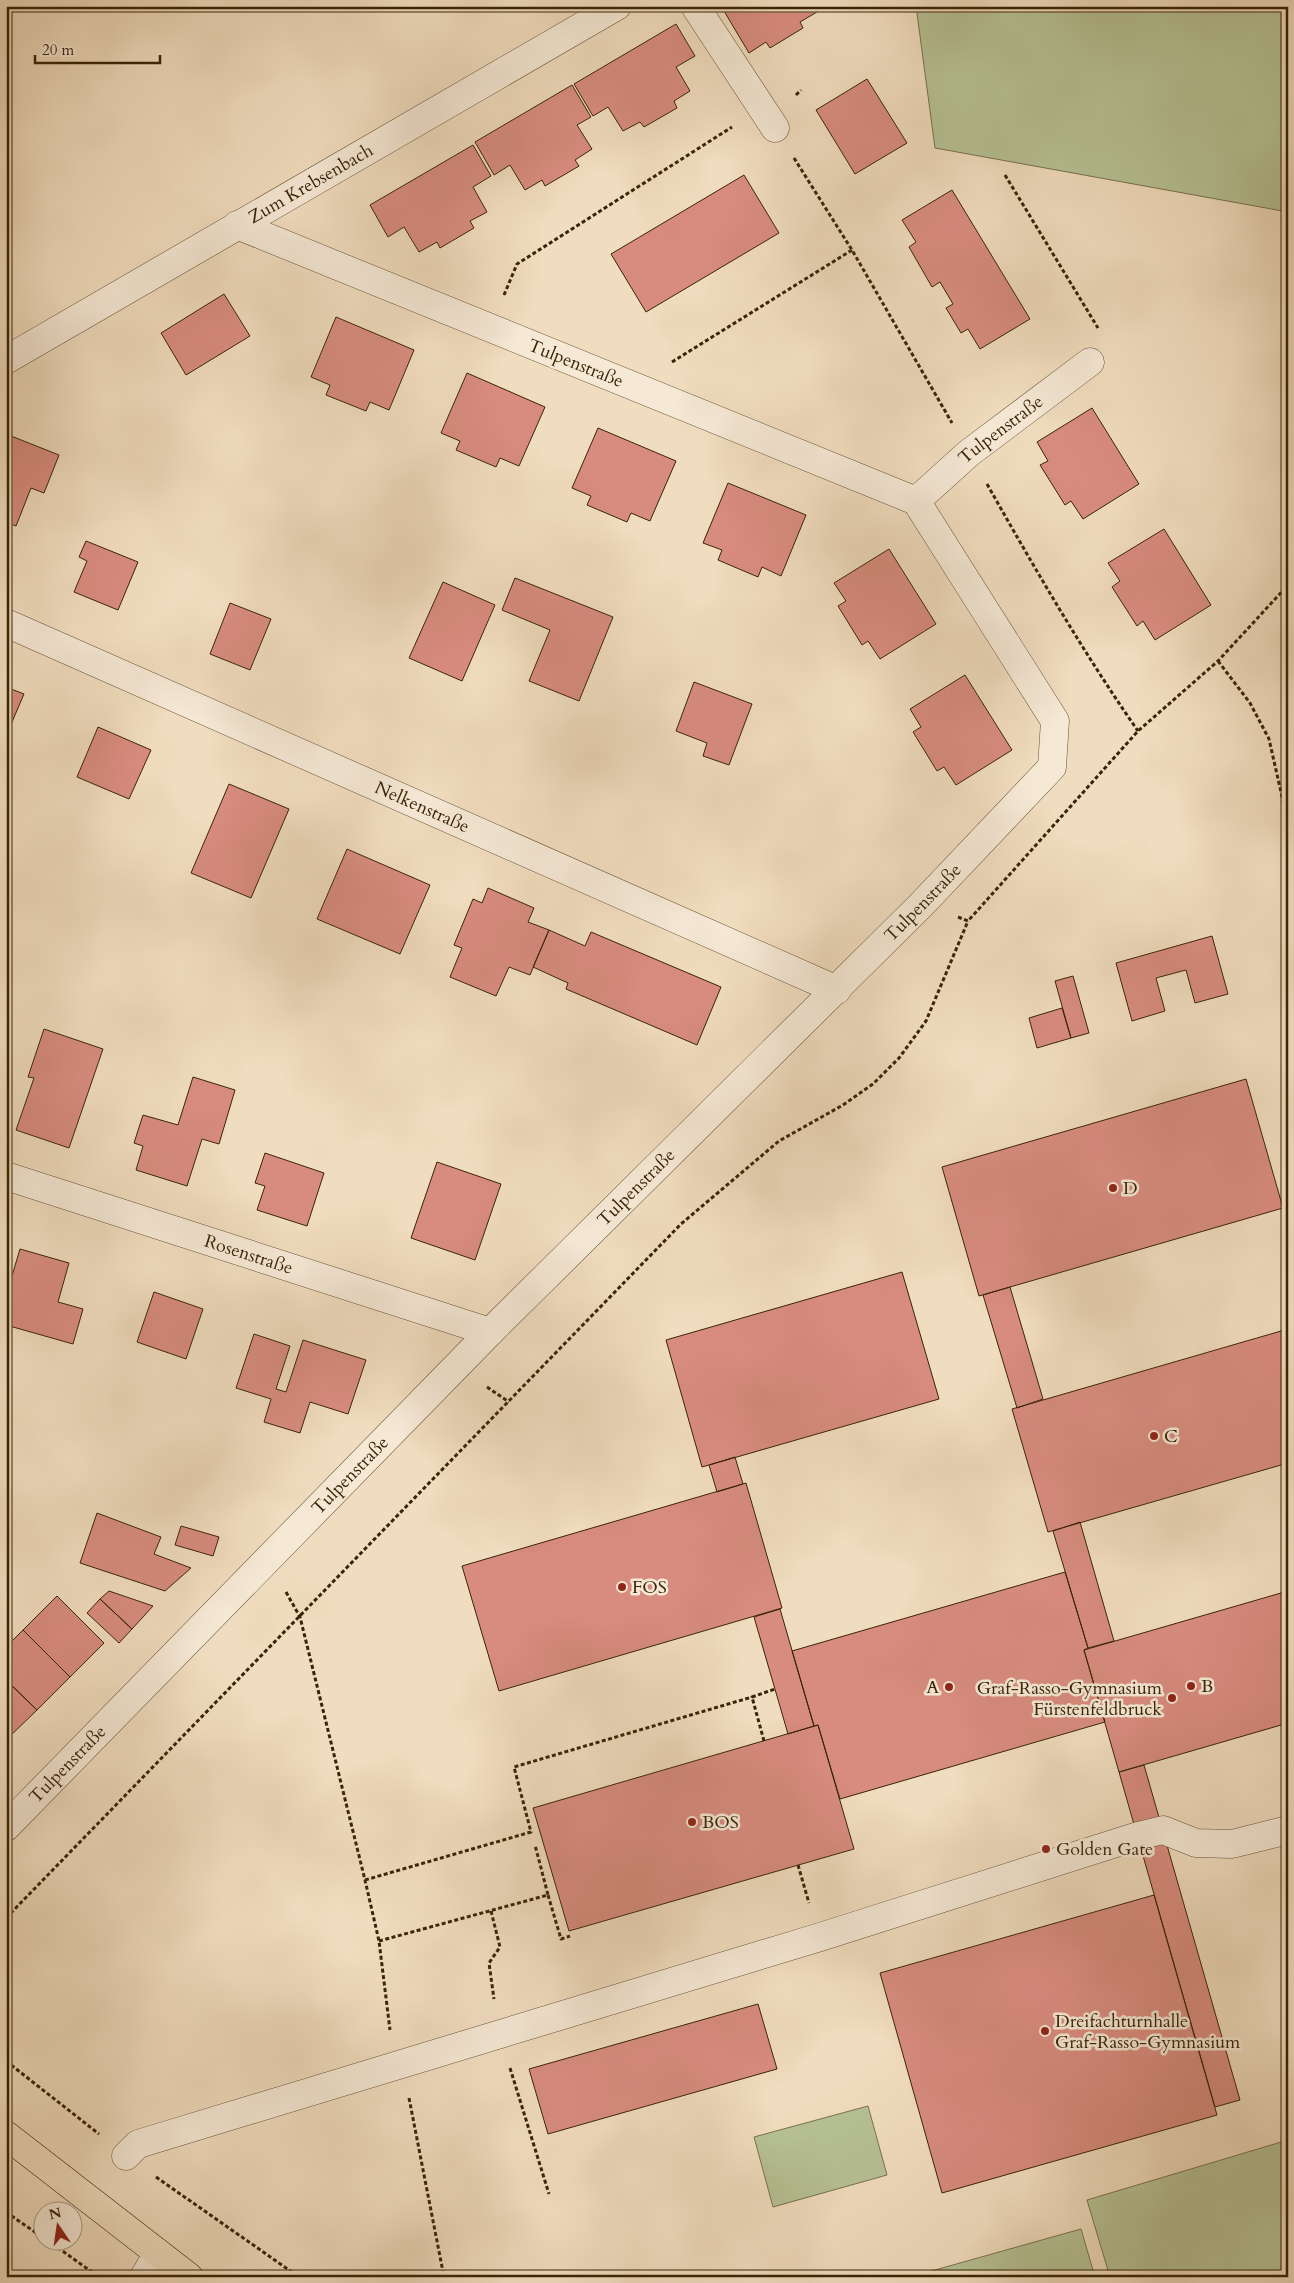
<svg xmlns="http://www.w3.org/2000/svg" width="1294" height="2283" font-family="Cardo,serif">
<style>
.green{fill:#b6c194;stroke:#78724d}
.building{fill:#d88c7f;stroke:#392406}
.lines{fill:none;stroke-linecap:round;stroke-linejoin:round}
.minor-casing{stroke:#675234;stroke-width:29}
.major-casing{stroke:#392406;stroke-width:29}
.path{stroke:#392406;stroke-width:3;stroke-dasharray:4 2.5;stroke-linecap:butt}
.minor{stroke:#f5e8d5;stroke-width:28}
.major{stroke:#f0dcbe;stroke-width:28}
.poi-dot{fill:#8f2418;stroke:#f5e8d5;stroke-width:2}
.labels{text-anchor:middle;stroke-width:5;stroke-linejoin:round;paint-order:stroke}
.street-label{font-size:18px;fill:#392406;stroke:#f5e8d5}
.poi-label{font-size:18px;fill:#392406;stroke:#f5e8d5;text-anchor:start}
</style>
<rect width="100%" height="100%" fill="#f0dcbe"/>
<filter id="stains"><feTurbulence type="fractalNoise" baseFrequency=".004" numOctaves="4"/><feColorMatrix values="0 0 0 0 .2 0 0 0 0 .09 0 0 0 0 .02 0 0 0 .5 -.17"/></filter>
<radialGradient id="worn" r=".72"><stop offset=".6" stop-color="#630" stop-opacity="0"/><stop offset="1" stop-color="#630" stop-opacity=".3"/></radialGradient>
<path class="green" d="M916 6H1288V212L935 148Z
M868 2106 887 2175 773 2207 754 2137Z
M1288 2140V2277H1110L1087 2200Z
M1081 2229 1095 2277H910Z"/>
<path class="building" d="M721 6H813L817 12 800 22 803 28 770 48 766 42 749 53Z
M676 24 695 56 676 67 690 91 674 101 677 108 644 127 640 122 623 131 608 107 593 116 574 84Z
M867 79 907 143 855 174 816 110Z
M572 85 591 117 577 125 592 149 575 160 579 166 545 186 542 180 525 190 510 165 494 175 475 142Z
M473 145 491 176 473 187 487 212 470 221 474 228 440 248 437 242 419 252 404 227 388 237 370 205Z
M744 175 779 233 646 312 611 254Z
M952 190 1030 319 980 349 968 329 961 333 946 308 953 304 940 282 932 287 909 247 916 242 902 220Z
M224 294 250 336 186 375 161 333Z
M336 317 414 350 389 410 370 402 366 411 326 395 330 385 311 377Z
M467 373 545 407 519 466 500 458 496 467 456 450 460 441 441 433Z
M1092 408 1139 484 1083 519 1071 501 1065 505 1040 465 1048 461 1037 442Z
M598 428 676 461 650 521 631 513 627 522 587 505 591 496 572 488Z
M6 434 59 455 44 493 31 488 16 526 6 522Z
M728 483 806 515 781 576 762 567 758 577 718 560 722 550 703 543Z
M1164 529 1211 605 1155 640 1143 621 1137 626 1112 587 1120 581 1108 563Z
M86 541 138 562 118 610 74 592 87 561 79 557Z
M889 549 936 624 880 659 868 641 862 645 838 606 846 601 834 583Z
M515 578 613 617 579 701 529 681 550 630 502 610Z
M443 582 495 605 462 681 409 658Z
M230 603 271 619 250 670 210 654Z
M965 675 1012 750 956 785 944 767 937 771 913 732 921 727 910 709Z
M694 682 752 704 729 765 703 756 707 743 676 731Z
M6 687 24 694 6 736Z
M98 727 151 750 129 799 77 777Z
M229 784 289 809 251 898 191 873Z
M347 849 430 885 400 954 317 919Z
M488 888 534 908 528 922 549 930 530 975 509 967 496 996 450 977 462 948 454 945 473 899 482 903Z
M549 930 585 946 591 932 721 987 697 1045 566 989 568 983 533 967Z
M1212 936 1228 994 1195 1003 1186 970 1156 978 1165 1011 1132 1021 1116 963Z
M1073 976 1089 1033 1071 1038 1055 981Z
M1062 1008 1071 1038 1037 1048 1029 1018Z
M44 1029 103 1049 69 1148 16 1130 34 1078 28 1077Z
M193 1077 235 1090 219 1144 202 1139 187 1186 136 1170 143 1146 134 1143 143 1115 178 1125Z
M1246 1079 1283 1208 979 1296 942 1167Z
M265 1153 324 1173 307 1226 257 1210 265 1186 255 1183Z
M437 1162 501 1184 475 1260 411 1238Z
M20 1249 69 1263 58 1302 83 1309 73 1344 6 1325V1296Z
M902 1272 939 1399 702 1467 666 1340Z
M1010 1287 1043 1399 1017 1408 983 1295Z
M154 1292 203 1309 186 1359 137 1342Z
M1288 1329V1463L1048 1532 1012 1409Z
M254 1334 290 1346 276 1389 286 1392 303 1340 366 1360 348 1414 310 1402 300 1433 264 1422 271 1399 236 1388Z
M735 1457 743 1484 717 1492 709 1465Z
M746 1483 782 1608 499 1691 462 1566Z
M97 1513 161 1537 154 1554 191 1568 165 1591 80 1563Z
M1080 1522 1114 1641 1088 1648 1053 1531Z
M181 1526 219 1537 213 1556 175 1545Z
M1065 1572 1088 1648 1084 1650 1105 1722 840 1799 818 1725 814 1726 792 1651Z
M109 1591 153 1606 132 1629 100 1599Z
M1288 1591V1723L1119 1772 1084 1650Z
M57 1596 104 1643 70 1677 23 1630Z
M100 1599 132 1629 119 1643 87 1613Z
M780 1609 814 1726 788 1734 754 1617Z
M23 1630 70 1677 37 1710 6 1680V1647Z
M6 1680 37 1710 6 1740Z
M818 1725 854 1849 569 1931 533 1808Z
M1144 1765 1240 2100 1215 2107 1119 1772Z
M1154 1895 1217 2115 942 2193 880 1973Z
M758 2004 777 2069 548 2134 529 2069Z"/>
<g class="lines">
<g class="minor-casing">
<g id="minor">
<path d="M695 6 775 128"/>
<path id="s1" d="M6 360 617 6"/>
<path id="s2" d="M916 501 969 453 1090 362"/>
<path id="s3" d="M6 623 837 990"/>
<path id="s4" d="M6 1176 490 1332"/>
<path id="s5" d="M6 1827 490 1332 922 904 1052 767 1055 721 916 501 237 225"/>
<path d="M126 2156 138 2144 820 1937 1138 1836 1163 1830 1196 1843 1232 1844 1288 1830"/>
<path d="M144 2277 158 2253"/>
</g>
</g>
<g class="major-casing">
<path id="major" d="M6 2135 189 2277"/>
</g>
<path class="path" d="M796 95 801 90
M794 158 852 250 952 423
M1005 175 1098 328
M504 295 517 264 732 127
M672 362 852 250
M987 484C1035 569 1083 652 1138 731
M1218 661 1250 703 1269 739 1288 823
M958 917 968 921 1138 731 1218 661 1288 585
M487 1387 509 1402
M286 1592 300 1617 365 1880 379 1941 390 2030
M764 1741 752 1697 775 1689
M798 1865 809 1903
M365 1880 531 1832 514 1767 752 1697
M548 1895 561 1939 570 1936
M491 1911 500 1947 489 1963 494 1999
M6 1918 681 1224 779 1141 843 1105 873 1084 899 1058 926 1021 968 921
M379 1941 548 1895 535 1845
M6 2061 99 2134
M510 2068 549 2194
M409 2098 444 2277
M156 2177 299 2277
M6 2212 42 2237
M47 2240 99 2277"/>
<use href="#minor" class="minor"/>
<use href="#major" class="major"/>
</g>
<g class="poi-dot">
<circle cx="1113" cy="1188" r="5"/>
<circle cx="1154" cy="1436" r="5"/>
<circle cx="622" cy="1587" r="5"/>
<circle cx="1191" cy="1686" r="5"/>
<circle cx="949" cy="1687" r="5"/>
<circle cx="1172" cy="1698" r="5"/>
<circle cx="692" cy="1822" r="5"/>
<circle cx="1046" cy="1849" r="5"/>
<circle cx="1045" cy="2031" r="5"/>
</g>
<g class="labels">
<g class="street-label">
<text dy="6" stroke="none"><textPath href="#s1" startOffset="352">Zum Krebsenbach</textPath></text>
<text transform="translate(576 363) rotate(22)" y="6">Tulpenstraße</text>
<text dy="6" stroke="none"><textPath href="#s2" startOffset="111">Tulpenstraße</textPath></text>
<text dy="6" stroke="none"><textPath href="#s3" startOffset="455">Nelkenstraße</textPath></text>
<text dy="6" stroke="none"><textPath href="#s5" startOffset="1302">Tulpenstraße</textPath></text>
<text dy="6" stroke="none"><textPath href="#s5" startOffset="898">Tulpenstraße</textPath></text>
<text dy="6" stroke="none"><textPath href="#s4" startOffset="255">Rosenstraße</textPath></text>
<text dy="6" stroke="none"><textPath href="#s5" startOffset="492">Tulpenstraße</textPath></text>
<text dy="6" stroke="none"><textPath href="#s5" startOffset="88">Tulpenstraße</textPath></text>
</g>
<g class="poi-label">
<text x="1123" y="1194">D</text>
<text x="1164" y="1442">C</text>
<text x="632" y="1593">FOS</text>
<text x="1201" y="1692">B</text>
<text x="939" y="1693" text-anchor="end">A</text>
<text x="1162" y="1694" text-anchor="end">Graf-Rasso-Gymnasium<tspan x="1162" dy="21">Fürstenfeldbruck</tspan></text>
<text x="702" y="1828">BOS</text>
<text x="1056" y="1855">Golden Gate</text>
<text x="1055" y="2027">Dreifachturnhalle<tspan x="1055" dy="21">Graf-Rasso-Gymnasium</tspan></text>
</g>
</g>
<rect width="1294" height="2283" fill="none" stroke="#f0dcbe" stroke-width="25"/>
<rect x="8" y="8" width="1279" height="2268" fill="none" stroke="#392406" stroke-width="2.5"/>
<rect x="12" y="12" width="1269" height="2258" fill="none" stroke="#392406"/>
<g transform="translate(58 2226) rotate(347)"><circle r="24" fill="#f5e8d5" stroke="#aa9a82"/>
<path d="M0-4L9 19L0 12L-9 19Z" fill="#8f2418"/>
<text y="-8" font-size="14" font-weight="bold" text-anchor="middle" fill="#392406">N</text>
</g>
<path d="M35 55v8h125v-8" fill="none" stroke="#392406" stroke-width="2.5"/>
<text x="42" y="55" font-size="15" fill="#392406" stroke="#f5e8d5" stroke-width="4" paint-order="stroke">20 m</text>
<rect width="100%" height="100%" filter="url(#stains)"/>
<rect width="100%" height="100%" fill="url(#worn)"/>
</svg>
